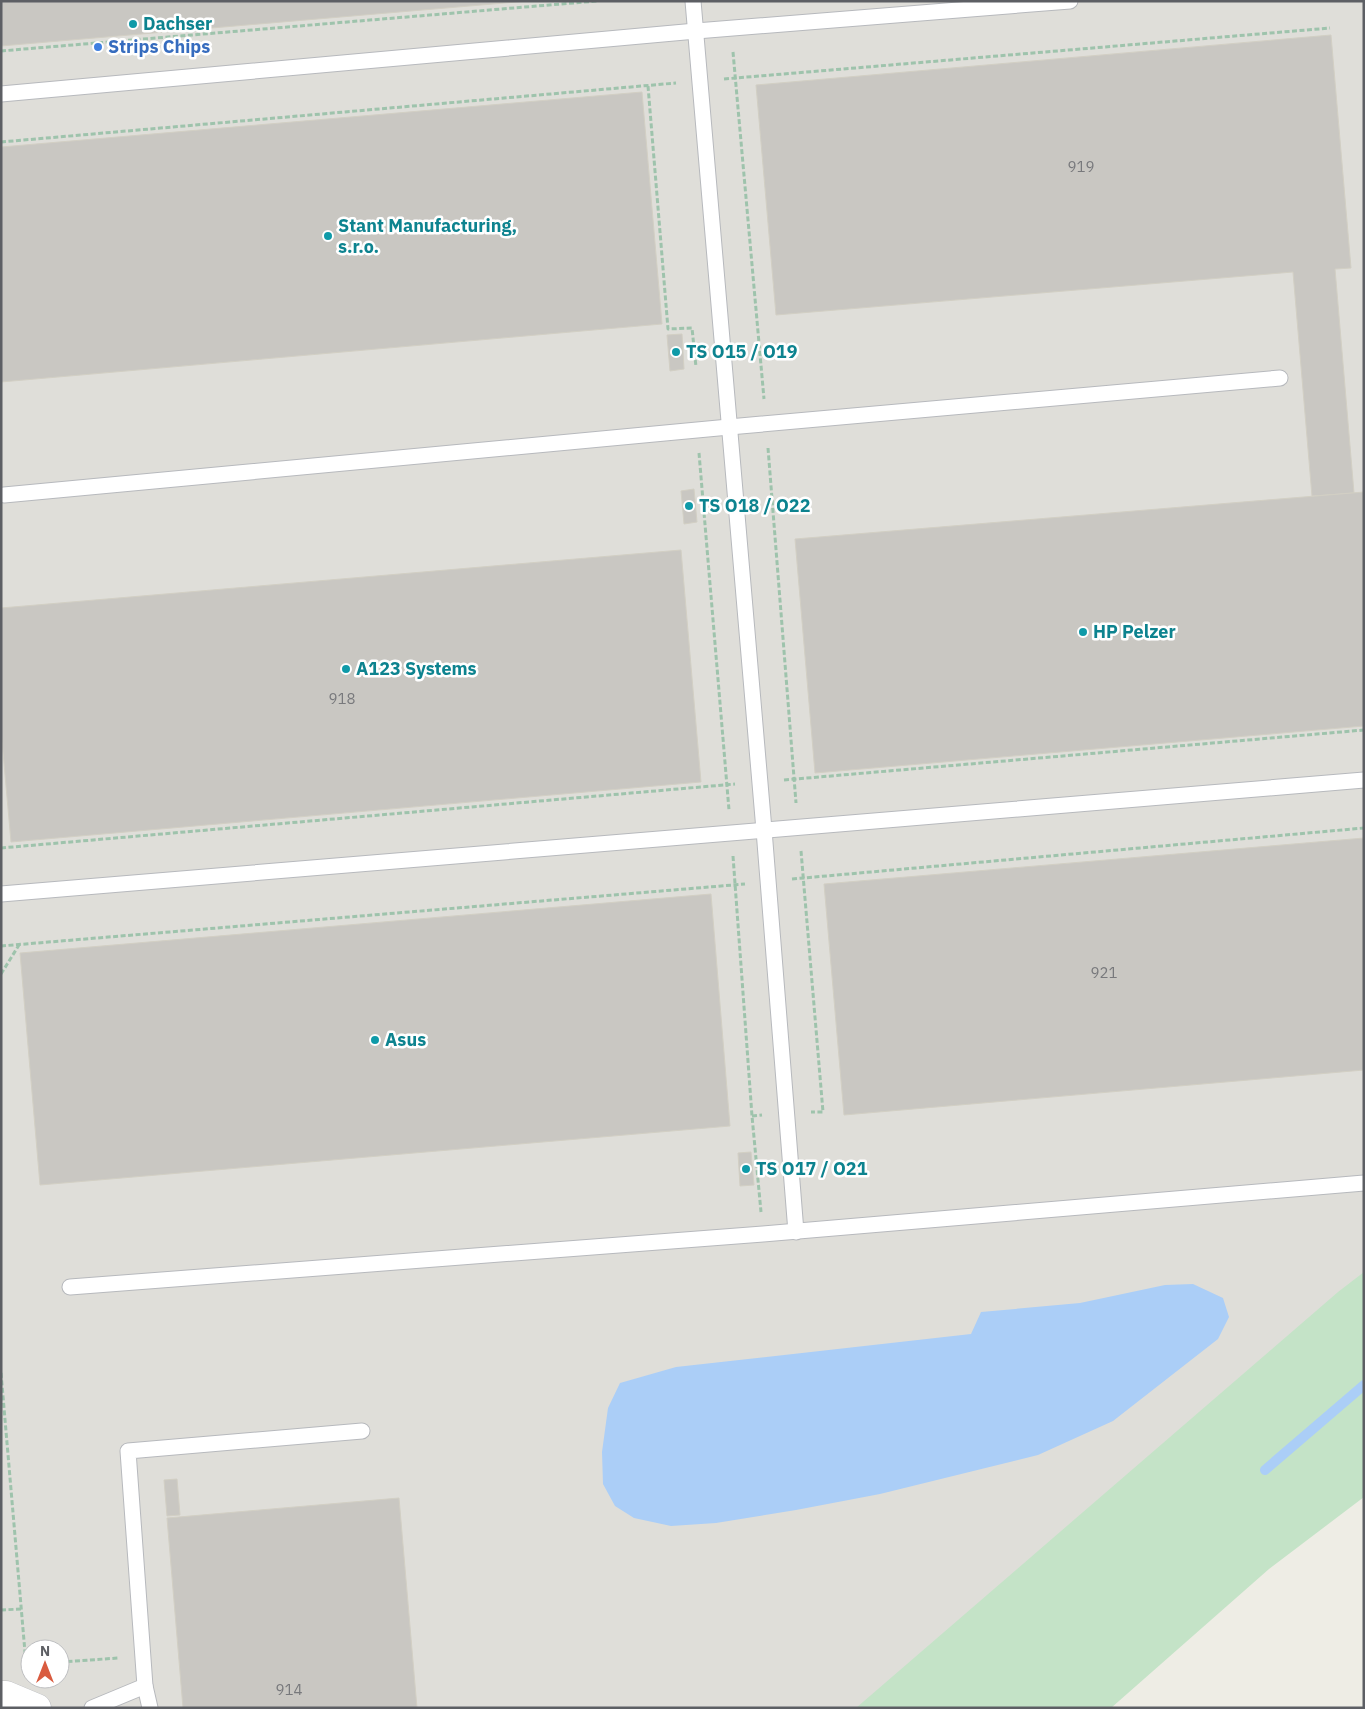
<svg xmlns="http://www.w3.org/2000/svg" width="1365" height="1709" viewBox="0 0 1365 1709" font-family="'IBM Plex Sans',sans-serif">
<rect width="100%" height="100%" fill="#eeede5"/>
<path fill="#dfded9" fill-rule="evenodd" d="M1,1H1364V1280L861,1708H1ZM30,1649H60V1679H30Z"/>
<polygon fill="#c4e3c7" points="1364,1272 1364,1497 1269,1569 1111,1708 856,1708 1338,1292"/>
<polygon fill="#abcef7" points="1193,1284 1223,1298 1229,1317 1218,1339 1113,1421 1038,1455 880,1494 796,1510 716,1523 671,1526 634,1518 615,1506 603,1484 602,1452 608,1408 620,1383 676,1367 971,1334 981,1312 1080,1303 1165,1285"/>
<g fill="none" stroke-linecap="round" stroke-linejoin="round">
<polyline stroke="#abcef7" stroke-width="10" points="1265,1470 1364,1385"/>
</g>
<g fill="#c9c7c2" stroke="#d2cfc4">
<polygon points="1,1 528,1 1,46"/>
<polygon points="1331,35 1351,268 1335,269 1354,493 1312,496 1293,272 776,315 756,85"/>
<polygon points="642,92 662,324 1,382 1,147"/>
<polygon points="682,334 684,369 670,371 667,335"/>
<polygon points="694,489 697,522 684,524 681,491"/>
<polygon points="1364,492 1364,726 815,773 795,539"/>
<polygon points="681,550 701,782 11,842 1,730 1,608"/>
<polygon points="1364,838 1364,1070 844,1115 824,884"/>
<polygon points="711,894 730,1126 40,1185 20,953"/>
<polygon points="751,1152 754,1185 740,1186 738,1153"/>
<polygon points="177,1479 180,1515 167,1516 164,1480"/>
<polygon points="399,1498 417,1708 183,1708 167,1518"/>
</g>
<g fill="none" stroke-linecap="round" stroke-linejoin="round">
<defs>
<g id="service">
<polyline points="693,1 764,830 796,1232"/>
<polyline points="1,94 696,31 1070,1"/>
<polyline points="4,495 729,427 1280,378"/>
<polyline points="1,894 1364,780"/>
<polyline points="70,1287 763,1234 1364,1183"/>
<polyline points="145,1686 150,1708"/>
<polyline points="92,1708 145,1686 128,1451 362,1431"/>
</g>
<polyline id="minor" points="1,1695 6,1695 37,1708"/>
</defs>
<use href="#service" stroke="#b7b9bd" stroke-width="17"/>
<use href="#minor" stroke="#b7b9bd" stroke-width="29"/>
<g stroke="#9ec3ac" stroke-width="3" stroke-dasharray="5 2.5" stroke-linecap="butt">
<polyline points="1,51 597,1"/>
<polyline points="733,52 764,399"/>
<polyline points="724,79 1330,28"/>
<polyline points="648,86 668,329 692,328 696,367"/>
<polyline points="1,142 676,83"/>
<polyline points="768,448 796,803"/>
<polyline points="699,453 729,810"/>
<polyline points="784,780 1364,730"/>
<polyline points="1,848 735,784"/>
<polyline points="801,851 823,1112 811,1112"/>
<polyline points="733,856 752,1116 761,1212"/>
<polyline points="792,879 1364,828"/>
<polyline points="1,946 745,884"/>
<polyline points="1,974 19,945"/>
<polyline points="752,1116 762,1115"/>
<polyline points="1,1373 26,1664 30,1664"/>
<polyline points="1,1610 21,1609"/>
<polyline points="60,1662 119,1658"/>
</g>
<use href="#service" stroke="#fff" stroke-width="15"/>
<use href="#minor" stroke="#fff" stroke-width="28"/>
</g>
<g fill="#0f9aa8" stroke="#fff" stroke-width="2">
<circle cx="133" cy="24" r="5"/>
<circle cx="328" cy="236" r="5"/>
<circle cx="676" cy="352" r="5"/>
<circle cx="689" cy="506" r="5"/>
<circle cx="1083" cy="632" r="5"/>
<circle cx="346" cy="669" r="5"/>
<circle cx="375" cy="1040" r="5"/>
<circle cx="746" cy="1169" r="5"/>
</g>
<circle fill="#3f7fe0" stroke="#fff" stroke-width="2" cx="98" cy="47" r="5"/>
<g text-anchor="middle" stroke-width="5" stroke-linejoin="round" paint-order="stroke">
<g font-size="15" fill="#78797c">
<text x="1081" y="172">919</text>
<text x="342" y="704">918</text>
<text x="1104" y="978">921</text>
<text x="289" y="1695">914</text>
</g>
<g font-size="18" font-weight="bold" fill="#0d838f" stroke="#fff" text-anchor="start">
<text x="143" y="30">Dachser</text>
<text x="338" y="232">Stant Manufacturing,<tspan x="338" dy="21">s.r.o.</tspan></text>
<text x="686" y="358">TS O15 / O19</text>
<text x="699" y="512">TS O18 / O22</text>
<text x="1093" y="638">HP Pelzer</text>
<text x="356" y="675">A123 Systems</text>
<text x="385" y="1046">Asus</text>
<text x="756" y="1175">TS O17 / O21</text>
</g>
<g font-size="18" font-weight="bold" fill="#366cbe" stroke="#fff" text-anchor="start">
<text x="108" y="53">Strips Chips</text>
</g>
</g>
<rect width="1365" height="1709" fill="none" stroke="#5d5f64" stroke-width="5"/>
<g transform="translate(45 1664)"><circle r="24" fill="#ffffff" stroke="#bebfc1"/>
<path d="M0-4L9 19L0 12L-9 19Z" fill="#d95b3f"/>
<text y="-8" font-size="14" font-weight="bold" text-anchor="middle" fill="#5d5f64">N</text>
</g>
</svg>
